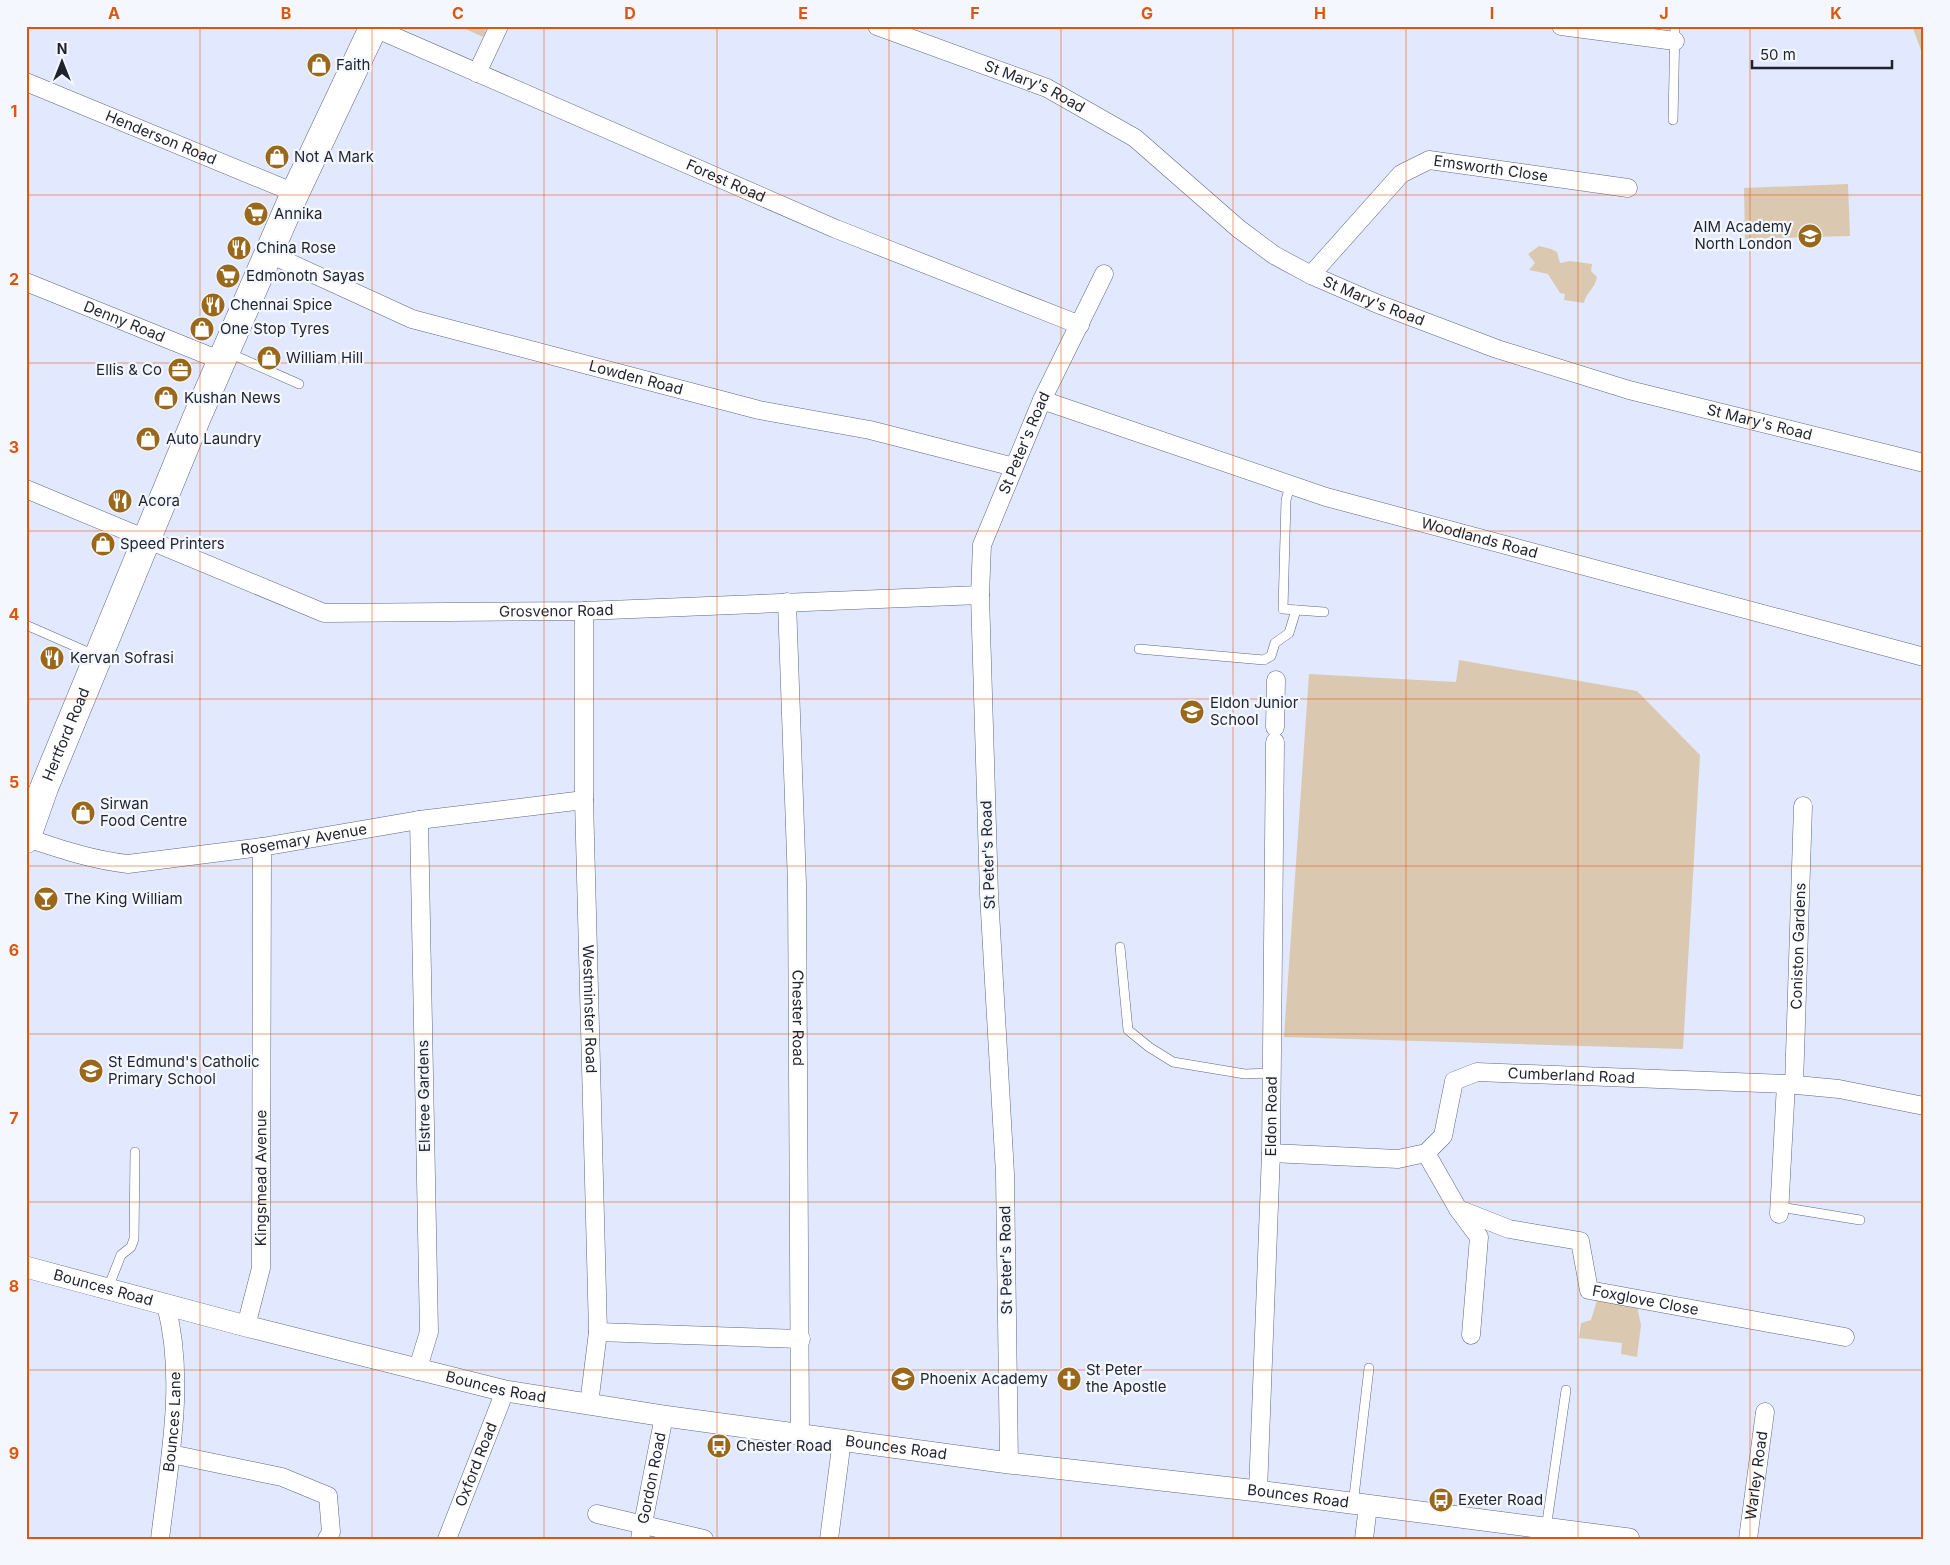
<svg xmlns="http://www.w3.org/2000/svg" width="1950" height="1565" viewBox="0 0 1950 1565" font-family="Inter,sans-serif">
<rect width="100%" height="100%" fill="#e2e9fe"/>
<g fill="#dbc8b0">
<polygon points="459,26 488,26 483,37"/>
<polygon points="1912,26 1924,26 1924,58"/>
<polygon points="1848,184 1850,236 1745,239 1744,188"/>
<path d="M1539,246L1551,249L1557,252L1560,263L1570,261L1592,264L1591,271L1597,277C1595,289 1586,292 1584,303L1564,300L1565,294L1560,293L1548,274L1529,270L1535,263L1528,254Z"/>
<polygon points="1459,660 1637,691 1700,755 1683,1049 1284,1037 1309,674 1456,682"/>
<polygon points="1597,1300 1636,1302 1641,1325 1637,1357 1621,1354 1622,1343 1579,1338 1581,1323 1591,1320"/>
</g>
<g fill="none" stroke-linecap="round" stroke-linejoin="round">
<defs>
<g id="service">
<polyline points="1673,120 1675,26"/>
<polyline points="229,353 299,384"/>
<polyline points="1290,486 1286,500 1283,609 1324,612"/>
<polyline points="26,625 97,656"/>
<polyline points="1139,649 1264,660 1271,656 1275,643 1289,633 1296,610"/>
<polyline points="1120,947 1128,1030 1149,1047 1173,1062 1245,1074 1272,1073"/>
<polyline points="1780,1207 1860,1220"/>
<polyline points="108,1288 121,1255 131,1247 134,1239 135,1152"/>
<polyline points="1353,1505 1369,1368"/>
<polyline points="1546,1529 1566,1390"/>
</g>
<g id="minor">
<path id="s1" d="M370,26L836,229L1080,325"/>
<path id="s2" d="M877,26L1047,88L1135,138L1239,229L1274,255L1311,275L1378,304L1497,349L1629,390L1924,463"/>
<polyline points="1561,26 1675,41"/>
<polyline points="477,73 499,26"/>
<path id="s3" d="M26,82L295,193"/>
<path id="s4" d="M268,253L412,319L759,410L870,430L1014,467"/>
<path id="s5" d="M1311,275L1401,174L1429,160L1628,188"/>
<path id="s6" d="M26,282L222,361"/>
<path id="s7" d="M1042,400L1326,497L1924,657"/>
<path id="s8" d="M26,489L324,613L584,611L980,595"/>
<path id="s9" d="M787,602L797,884L800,1434"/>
<path id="s10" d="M584,611V800L598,1332L589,1404"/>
<polyline points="1275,727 1276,680"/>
<path id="s11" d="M27,838C60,849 92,860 128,864L262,847L419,820L584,800"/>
<path id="s12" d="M1794,1085L1803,806"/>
<path id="s13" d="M1271,1153L1398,1159L1426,1153L1443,1136L1454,1081L1477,1072L1786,1084L1839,1089L1924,1106"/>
<polyline points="1426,1153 1458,1209 1479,1237 1471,1335"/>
<path id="s14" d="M1458,1209L1509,1229L1580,1241L1589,1290L1845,1337"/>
<polyline points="1779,1214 1786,1084"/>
<path id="s15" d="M246,1326L261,1268L262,847"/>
<polyline points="598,1332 801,1339"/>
<polyline points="417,1371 429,1332 419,820"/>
<polyline points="171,1454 282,1477 328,1496 331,1532 327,1539"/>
<path id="s16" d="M1009,1463L1005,1174L989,894L980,595L982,545L1042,400L1104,274"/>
<path id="s17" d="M1258,1491L1271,1153L1275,742"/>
<polyline points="597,1514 704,1539"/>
<path id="s18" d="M160,1539C169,1462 186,1381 166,1305"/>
<path id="s19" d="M447,1539L505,1391"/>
<path id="s20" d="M640,1539L664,1416"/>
<polyline points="829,1539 842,1440"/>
<polyline points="1364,1539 1368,1506"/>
<path id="s21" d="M1748,1539L1765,1412"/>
</g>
<g id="tertiary">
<path id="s22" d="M26,1267L246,1326L505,1391L664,1416L1009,1463L1258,1491L1629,1539"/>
</g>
<g id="primary">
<path id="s23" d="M26,839L44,788L197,417L295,193L374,26"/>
</g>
</defs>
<use href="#service" stroke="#5d6784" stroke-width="10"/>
<use href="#minor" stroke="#5d6784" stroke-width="19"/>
<use href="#tertiary" stroke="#5d6784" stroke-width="22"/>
<use href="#primary" stroke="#5d6784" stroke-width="29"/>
<use href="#service" stroke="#fff" stroke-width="9"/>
<use href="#minor" stroke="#fff" stroke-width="18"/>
<use href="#tertiary" stroke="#fff" stroke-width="21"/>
<use href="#primary" stroke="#fff" stroke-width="28"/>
</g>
<path fill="none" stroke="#de560e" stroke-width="1" stroke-opacity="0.55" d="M200,26V1539M372,26V1539M544,26V1539M717,26V1539M889,26V1539M1061,26V1539M1233,26V1539M1406,26V1539M1578,26V1539M1750,26V1539M26,195H1924M26,363H1924M26,531H1924M26,699H1924M26,866H1924M26,1034H1924M26,1202H1924M26,1370H1924"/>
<defs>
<symbol id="shop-disc" viewBox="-11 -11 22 22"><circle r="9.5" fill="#99681a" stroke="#f4f7fe"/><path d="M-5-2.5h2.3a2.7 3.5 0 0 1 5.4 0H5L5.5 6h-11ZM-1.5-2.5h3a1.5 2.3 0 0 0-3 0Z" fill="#fff"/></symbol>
<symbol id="supermarket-disc" viewBox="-11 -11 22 22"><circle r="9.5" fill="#99681a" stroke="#f4f7fe"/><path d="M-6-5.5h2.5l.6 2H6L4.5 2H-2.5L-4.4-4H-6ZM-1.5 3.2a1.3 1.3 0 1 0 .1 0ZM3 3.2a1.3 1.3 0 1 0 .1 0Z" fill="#fff"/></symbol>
<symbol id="school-disc" viewBox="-11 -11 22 22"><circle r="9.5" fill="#99681a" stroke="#f4f7fe"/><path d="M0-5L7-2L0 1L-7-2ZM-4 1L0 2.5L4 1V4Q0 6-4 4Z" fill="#fff"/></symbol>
<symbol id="restaurant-disc" viewBox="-11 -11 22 22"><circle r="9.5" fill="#99681a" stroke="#f4f7fe"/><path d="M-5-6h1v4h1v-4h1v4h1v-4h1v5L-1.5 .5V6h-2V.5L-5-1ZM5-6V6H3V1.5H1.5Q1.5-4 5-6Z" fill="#fff"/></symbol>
<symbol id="office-disc" viewBox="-11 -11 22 22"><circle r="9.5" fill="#99681a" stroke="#f4f7fe"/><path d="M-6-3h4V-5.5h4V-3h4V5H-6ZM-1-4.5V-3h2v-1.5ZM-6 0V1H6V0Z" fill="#fff"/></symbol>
<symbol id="bar-disc" viewBox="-11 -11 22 22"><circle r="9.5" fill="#99681a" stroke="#f4f7fe"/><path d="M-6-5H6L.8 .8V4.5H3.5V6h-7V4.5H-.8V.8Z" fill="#fff"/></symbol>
<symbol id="church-disc" viewBox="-11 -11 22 22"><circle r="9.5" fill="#99681a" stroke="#f4f7fe"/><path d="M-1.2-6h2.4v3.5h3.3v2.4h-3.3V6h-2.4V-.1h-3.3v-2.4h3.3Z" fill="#fff"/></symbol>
<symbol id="bus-disc" viewBox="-11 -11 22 22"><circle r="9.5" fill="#99681a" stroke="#f4f7fe"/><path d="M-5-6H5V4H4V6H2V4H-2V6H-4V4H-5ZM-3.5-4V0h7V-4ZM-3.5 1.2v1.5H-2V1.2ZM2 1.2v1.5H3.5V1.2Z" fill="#fff"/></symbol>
</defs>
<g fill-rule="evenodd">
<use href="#shop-disc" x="305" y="51" width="28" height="28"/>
<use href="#shop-disc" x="263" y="143" width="28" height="28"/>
<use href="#supermarket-disc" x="242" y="200" width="28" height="28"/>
<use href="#school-disc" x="1796" y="222" width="28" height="28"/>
<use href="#restaurant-disc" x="225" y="234" width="28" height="28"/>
<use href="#supermarket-disc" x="214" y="262" width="28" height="28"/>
<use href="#restaurant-disc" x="199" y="291" width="28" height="28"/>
<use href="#shop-disc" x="188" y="315" width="28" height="28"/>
<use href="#shop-disc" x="255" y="344" width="28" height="28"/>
<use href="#office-disc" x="166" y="356" width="28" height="28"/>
<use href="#shop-disc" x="152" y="384" width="28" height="28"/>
<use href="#shop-disc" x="134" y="425" width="28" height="28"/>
<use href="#restaurant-disc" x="106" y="487" width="28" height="28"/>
<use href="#shop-disc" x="89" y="530" width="28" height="28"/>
<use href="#restaurant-disc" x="38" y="644" width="28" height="28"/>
<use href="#school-disc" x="1178" y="698" width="28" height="28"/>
<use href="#shop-disc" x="69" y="799" width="28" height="28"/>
<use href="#bar-disc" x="32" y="885" width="28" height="28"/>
<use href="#school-disc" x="77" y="1057" width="28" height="28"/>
<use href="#school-disc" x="889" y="1365" width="28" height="28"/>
<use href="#church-disc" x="1055" y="1365" width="28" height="28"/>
<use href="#bus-disc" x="705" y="1432" width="28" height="28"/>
<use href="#bus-disc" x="1427" y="1486" width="28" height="28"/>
</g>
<g text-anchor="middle" stroke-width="4.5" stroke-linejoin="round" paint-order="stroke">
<g font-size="15" fill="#1f232f" stroke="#f4f7fe" text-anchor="start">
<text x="336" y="70">Faith</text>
<text x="294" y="162">Not A Mark</text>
<text x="274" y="219">Annika</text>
<text x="1792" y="232" text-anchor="end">AIM Academy<tspan x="1792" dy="17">North London</tspan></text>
<text x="256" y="253">China Rose</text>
<text x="246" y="281">Edmonotn Sayas</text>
<text x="230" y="310">Chennai Spice</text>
<text x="220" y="334">One Stop Tyres</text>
<text x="286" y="363">William Hill</text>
<text x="162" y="375" text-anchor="end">Ellis &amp; Co</text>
<text x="184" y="403">Kushan News</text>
<text x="166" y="444">Auto Laundry</text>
<text x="138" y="506">Acora</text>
<text x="120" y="549">Speed Printers</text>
<text x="70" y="663">Kervan Sofrasi</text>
<text x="1210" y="708">Eldon Junior<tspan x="1210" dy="17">School</tspan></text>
<text x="100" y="809">Sirwan<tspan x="100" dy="17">Food Centre</tspan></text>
<text x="64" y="904">The King William</text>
<text x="108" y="1067">St Edmund's Catholic<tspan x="108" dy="17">Primary School</tspan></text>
<text x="1086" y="1375">St Peter<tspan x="1086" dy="17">the Apostle</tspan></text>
<text x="920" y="1384">Phoenix Academy</text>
<text x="736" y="1451">Chester Road</text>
<text x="1458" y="1505">Exeter Road</text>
</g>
<g font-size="15" fill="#1f232f" stroke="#f4f7fe">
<text dy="5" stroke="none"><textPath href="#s2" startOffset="169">St Mary's Road</textPath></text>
<text dy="5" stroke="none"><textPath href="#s3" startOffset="146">Henderson Road</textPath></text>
<text dy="5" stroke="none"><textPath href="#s5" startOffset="229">Emsworth Close</textPath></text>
<text dy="5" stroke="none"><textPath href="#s1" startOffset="388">Forest Road</textPath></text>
<text dy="5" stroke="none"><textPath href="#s2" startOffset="574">St Mary's Road</textPath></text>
<text dy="5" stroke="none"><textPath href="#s6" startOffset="106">Denny Road</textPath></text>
<text dy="5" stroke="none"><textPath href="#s4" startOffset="390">Lowden Road</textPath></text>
<text dy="5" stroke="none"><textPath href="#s2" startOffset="979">St Mary's Road</textPath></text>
<text dy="5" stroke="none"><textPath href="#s16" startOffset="1029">St Peter's Road</textPath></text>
<text dy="5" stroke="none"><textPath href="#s7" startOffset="459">Woodlands Road</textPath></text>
<text dy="5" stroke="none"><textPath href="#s8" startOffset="555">Grosvenor Road</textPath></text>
<text dy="5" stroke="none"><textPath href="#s23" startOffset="112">Hertford Road</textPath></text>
<text dy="5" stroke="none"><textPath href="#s11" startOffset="282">Rosemary Avenue</textPath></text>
<text transform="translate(988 855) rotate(-92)" y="5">St Peter's Road</text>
<text dy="5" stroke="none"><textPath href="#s12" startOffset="139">Coniston Gardens</textPath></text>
<text dy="5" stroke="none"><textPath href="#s10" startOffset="398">Westminster Road</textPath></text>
<text dy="5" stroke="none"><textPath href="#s9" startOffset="416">Chester Road</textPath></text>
<text dy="5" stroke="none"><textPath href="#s13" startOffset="355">Cumberland Road</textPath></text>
<text transform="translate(424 1096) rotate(-91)" y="5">Elstree Gardens</text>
<text dy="5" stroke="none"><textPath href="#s17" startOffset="375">Eldon Road</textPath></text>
<text dy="5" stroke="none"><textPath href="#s15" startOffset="150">Kingsmead Avenue</textPath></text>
<text transform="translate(1006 1260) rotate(-91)" y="5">St Peter's Road</text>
<text dy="5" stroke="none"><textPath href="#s22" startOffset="80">Bounces Road</textPath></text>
<text dy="5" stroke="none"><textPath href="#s14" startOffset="234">Foxglove Close</textPath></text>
<text dy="5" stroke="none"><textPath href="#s22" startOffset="485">Bounces Road</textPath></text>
<text dy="5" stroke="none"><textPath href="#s18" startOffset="118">Bounces Lane</textPath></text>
<text dy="5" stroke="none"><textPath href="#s22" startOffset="890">Bounces Road</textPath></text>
<text dy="5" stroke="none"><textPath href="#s19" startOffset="80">Oxford Road</textPath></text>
<text dy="5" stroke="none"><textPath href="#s21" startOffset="64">Warley Road</textPath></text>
<text dy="5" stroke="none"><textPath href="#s20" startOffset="62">Gordon Road</textPath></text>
<text dy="5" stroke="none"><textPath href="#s22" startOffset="1295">Bounces Road</textPath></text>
</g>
</g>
<rect width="1950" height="1565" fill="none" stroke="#f4f7fe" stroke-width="55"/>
<g transform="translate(62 62)" stroke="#f4f7fe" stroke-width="4" paint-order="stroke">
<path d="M0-4L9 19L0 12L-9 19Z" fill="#1f232f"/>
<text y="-8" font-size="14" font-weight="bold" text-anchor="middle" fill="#1f232f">N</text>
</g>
<path d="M1752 60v8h140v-8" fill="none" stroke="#1f232f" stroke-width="2.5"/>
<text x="1760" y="60" font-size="15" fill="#1f232f" stroke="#f4f7fe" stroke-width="4" paint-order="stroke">50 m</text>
<rect x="28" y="28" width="1894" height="1510" fill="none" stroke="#de560e" stroke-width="2"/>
<g font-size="16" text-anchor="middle" font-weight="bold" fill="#de560e">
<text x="114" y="19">A</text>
<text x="286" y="19">B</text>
<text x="458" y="19">C</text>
<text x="630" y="19">D</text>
<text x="803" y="19">E</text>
<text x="975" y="19">F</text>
<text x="1147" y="19">G</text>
<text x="1320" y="19">H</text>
<text x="1492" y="19">I</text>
<text x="1664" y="19">J</text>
<text x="1836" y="19">K</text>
<text x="14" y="117">1</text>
<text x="14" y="285">2</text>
<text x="14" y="453">3</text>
<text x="14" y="620">4</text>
<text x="14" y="788">5</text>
<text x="14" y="956">6</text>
<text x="14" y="1124">7</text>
<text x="14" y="1292">8</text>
<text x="14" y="1459">9</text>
</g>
</svg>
